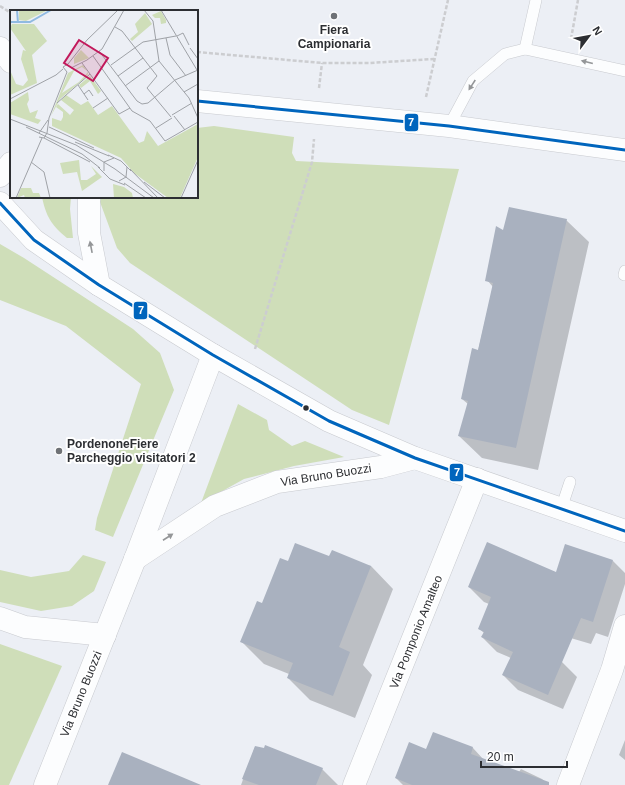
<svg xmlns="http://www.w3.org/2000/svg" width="625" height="785" viewBox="0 0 625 785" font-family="Arial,sans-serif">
<rect width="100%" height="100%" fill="#eceff5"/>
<g fill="#cfdeb9">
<polygon points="214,126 294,137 292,153 296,161 459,169 389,425 352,410 130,263 117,248 100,202 101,197 197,197 197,128"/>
<path d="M42,197H71L70,209L73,238H67C51,225 46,216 42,197Z"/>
<polygon points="0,244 24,258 133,329 160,353 174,390 113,537 95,530 97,518 141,384 66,326 0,300"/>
<polygon points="238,404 267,420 269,430 292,446 305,441 344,457 294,466 244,479 201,503"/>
<polygon points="83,555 106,562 94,591 72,606 41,611 0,602 0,570 31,577 69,571"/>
<polygon points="0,644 62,666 9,785 0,785"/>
</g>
<g fill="#0003">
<polygon points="566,220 589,242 538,470 482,458 459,436 468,404 462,399 478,351 493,287 487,280"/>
<polygon points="330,558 371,566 393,589 363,665 372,675 355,718 310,700 288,678 289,674 264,664 242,642 288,563"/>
<polygon points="613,561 625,573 625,584 608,637 596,633 591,644 557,634 562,662 577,677 563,709 518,690 503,675 511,658 497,652 482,637 484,633 479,628 489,604 484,602 469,587 557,573"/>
<polygon points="625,740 625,760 619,755"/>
<polygon points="255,747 322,769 338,785 241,785"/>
<polygon points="473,748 484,760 519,772 521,769 542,779 548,785 403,785 396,778 427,750"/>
</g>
<g fill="#a9b1bf">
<polygon points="509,207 567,219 516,448 458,436 468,401 461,399 472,348 478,350 493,283 485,281 496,226 503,230"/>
<polygon points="487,542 556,572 565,544 613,560 593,622 581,618 548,695 502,675 513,652 481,637 484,632 478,629 491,597 468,587"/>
<polygon points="295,543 329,556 332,550 371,566 339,647 350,652 333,696 287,678 293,663 240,642 257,601 262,603 280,558 288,561"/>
<polygon points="433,732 473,747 471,754 549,782 549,785 412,785 395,778 409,742 426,749"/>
<polygon points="265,745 323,768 316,785 259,785 242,779 255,746 264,748"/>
<polygon points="122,752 201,785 108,785"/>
</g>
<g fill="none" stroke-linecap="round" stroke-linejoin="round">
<defs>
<g id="service">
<polyline points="525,49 536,0"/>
<polyline points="449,126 473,81 505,54 525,49 625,71"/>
<polyline points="624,275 625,271"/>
<polyline points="561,509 570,482"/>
</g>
<g id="minor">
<polyline points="89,197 89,233 99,285"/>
<polyline points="0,203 34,240 99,285 213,355 329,421 415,458 625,531"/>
<polyline points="135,559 215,506 277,482 381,467 415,458"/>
<polyline points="0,618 25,627 105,635"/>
<polyline points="45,785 135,559 213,355"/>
<polyline points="354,785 477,479"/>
<polyline points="568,785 612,670 625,626"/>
</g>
<g id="secondary">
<polyline points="0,48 11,62"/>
<polyline points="197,101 449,126 625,150"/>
<polyline points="0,176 11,163"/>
</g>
</defs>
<use href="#service" stroke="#c8cacf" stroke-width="12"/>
<use href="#minor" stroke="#c8cacf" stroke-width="23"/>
<use href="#secondary" stroke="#c8cacf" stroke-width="23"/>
<g stroke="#cccdd0" stroke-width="2.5" stroke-dasharray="4 2" stroke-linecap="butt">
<polyline points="0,6 11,13"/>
<polyline points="571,39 578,0"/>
<polyline points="197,52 322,63 369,63 434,59"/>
<polyline points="319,88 322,63"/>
<polyline points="426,97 448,0"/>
<polyline points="255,349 312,162 314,139"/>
</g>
<use href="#service" stroke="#fcfdfe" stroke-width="11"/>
<use href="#minor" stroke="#fcfdfe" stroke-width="22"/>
<use href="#secondary" stroke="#fcfdfe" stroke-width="22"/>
<defs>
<g id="bus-1">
<polyline points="197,101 449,126 625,150"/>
<polyline points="0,203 34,240 99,285 213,355 329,421 415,458 625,531"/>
</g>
</defs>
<use href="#bus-1" stroke="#fff" stroke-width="6"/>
<use href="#bus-1" stroke="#0065bd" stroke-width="3"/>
</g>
<defs><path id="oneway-solid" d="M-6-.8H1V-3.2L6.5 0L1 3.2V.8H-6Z"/></defs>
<g fill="#949698">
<use href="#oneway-solid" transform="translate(587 62) rotate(-166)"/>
<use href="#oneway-solid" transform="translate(472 85) rotate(123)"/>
<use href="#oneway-solid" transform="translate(91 247) rotate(-101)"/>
<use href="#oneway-solid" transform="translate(168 537) rotate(-33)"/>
</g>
<g fill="#6f7276" stroke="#fff" stroke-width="1.5">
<circle cx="334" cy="16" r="4"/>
<circle cx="59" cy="451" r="4"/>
</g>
<circle fill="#2c2e32" stroke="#fff" stroke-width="1.5" cx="306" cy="408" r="3.5"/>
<g text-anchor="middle" stroke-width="4" stroke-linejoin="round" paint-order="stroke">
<g font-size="12" font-weight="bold" fill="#2c2e32" stroke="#fff">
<text x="334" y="34">Fiera<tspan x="334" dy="14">Campionaria</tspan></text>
<text x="67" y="448" text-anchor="start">PordenoneFiere<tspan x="67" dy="14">Parcheggio visitatori 2</tspan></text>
</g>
<g font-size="12" fill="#2c2e32" stroke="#fff">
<text transform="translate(326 475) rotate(-9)" y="4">Via Bruno Buozzi</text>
<text transform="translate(416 632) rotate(-68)" y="4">Via Pomponio Amalteo</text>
<text transform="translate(81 694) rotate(-68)" y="4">Via Bruno Buozzi</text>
</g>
</g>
<g transform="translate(10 10)">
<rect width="188" height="188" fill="#eceff5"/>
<path d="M9,0H38L16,11L9,10ZM151,1L156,10V13L151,14L150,8H145L142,5ZM135,3L142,14L122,31L120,29L128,22L125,14ZM2,14H24L37,31L22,45L27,73L0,85V60L6,74L13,76L18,70L11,49L13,40L16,41L0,18ZM71,40L79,48L64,54V48ZM73,55L77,61L72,57L64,61L52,83L69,72L78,62V64L75,68L50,89L41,106L58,63ZM80,66L91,81L88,84L80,71L71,78L69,75ZM18,82L19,90L17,94L20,103L28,100L25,108L31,110L28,114L0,104V93ZM56,85L71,95L78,91L88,105L102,96L129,133L134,131L137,121L148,136L188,114V147L170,188H158L124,163L111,148L42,116V108L51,111L53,107V102L46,97L48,94L60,105L64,100L51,90ZM69,150L71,170H77L86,164L81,156L92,167L72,181L67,162L53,164L50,153ZM103,174L114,177L122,183L123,188H104ZM11,178H21L23,183H29L31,188H15L14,185L7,188Z" fill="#cfdeb9"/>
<path fill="none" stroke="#90bae1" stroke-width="2" d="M7,0L8,13M0,12H20L41,0"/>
<path fill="none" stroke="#9fa2a7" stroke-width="1" d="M134,0L143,11L149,51L179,88L188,108M151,0L187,60M105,17L112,21L147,66L137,78L161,107M167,26L173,23L179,35M156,28L160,45L176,66M180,38L188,49M89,41L127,91L132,94L138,93L165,70L188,60M83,46L122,101L140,111L155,131L188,112M72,53L109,104L120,98M58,54L77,30L108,0M101,55L133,32L166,26M61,58L77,50L92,39L114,0M57,62L53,57L58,54M108,66L133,48M68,75L78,90M115,76L149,51M174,82L188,74M74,84L79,80L83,86M0,89L46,65L53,59M47,93L80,64M83,98L98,88M162,105L182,93M164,106L175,120M0,109L66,135L105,159L144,188M16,117L72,144L90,158M39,117L84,138M146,118L162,108M29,123L38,110M29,127L34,128L37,123L39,108L57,62M34,128L80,152M65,132L99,146M98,145L111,151L121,161M21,152L34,162L40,188M88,157L100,169L115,175M120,159L148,188M94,161V152L104,148M109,171L116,167L117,157M134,172L155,188M114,173L136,188M6,188L32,128M171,188L188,150"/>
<path fill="#c2185b" fill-opacity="0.15" stroke="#c2185b" stroke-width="2" d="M69,30L98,48L83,71L54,53Z"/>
<rect width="188" height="188" fill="none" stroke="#2c2e32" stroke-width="2"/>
</g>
<g stroke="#fff" stroke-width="1.5">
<rect x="404" y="113" width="15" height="19" rx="4" fill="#0065bd"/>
<rect x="133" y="301" width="15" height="19" rx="4" fill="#0065bd"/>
<rect x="449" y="463" width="15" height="19" rx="4" fill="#0065bd"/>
</g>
<g font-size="11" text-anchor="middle" font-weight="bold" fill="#fff">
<text x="411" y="126">7</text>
<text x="141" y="314">7</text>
<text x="457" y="476">7</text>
</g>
<g transform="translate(589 36) rotate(58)" stroke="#ffffff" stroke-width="3" paint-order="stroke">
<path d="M0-3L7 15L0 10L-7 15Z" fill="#2c2e32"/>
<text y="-6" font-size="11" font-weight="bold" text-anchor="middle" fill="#2c2e32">N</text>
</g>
<path d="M481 761v6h86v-6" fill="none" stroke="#2c2e32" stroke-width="2"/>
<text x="487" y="761" font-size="12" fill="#2c2e32" stroke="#ffffff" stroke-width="3" paint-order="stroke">20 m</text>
</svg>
